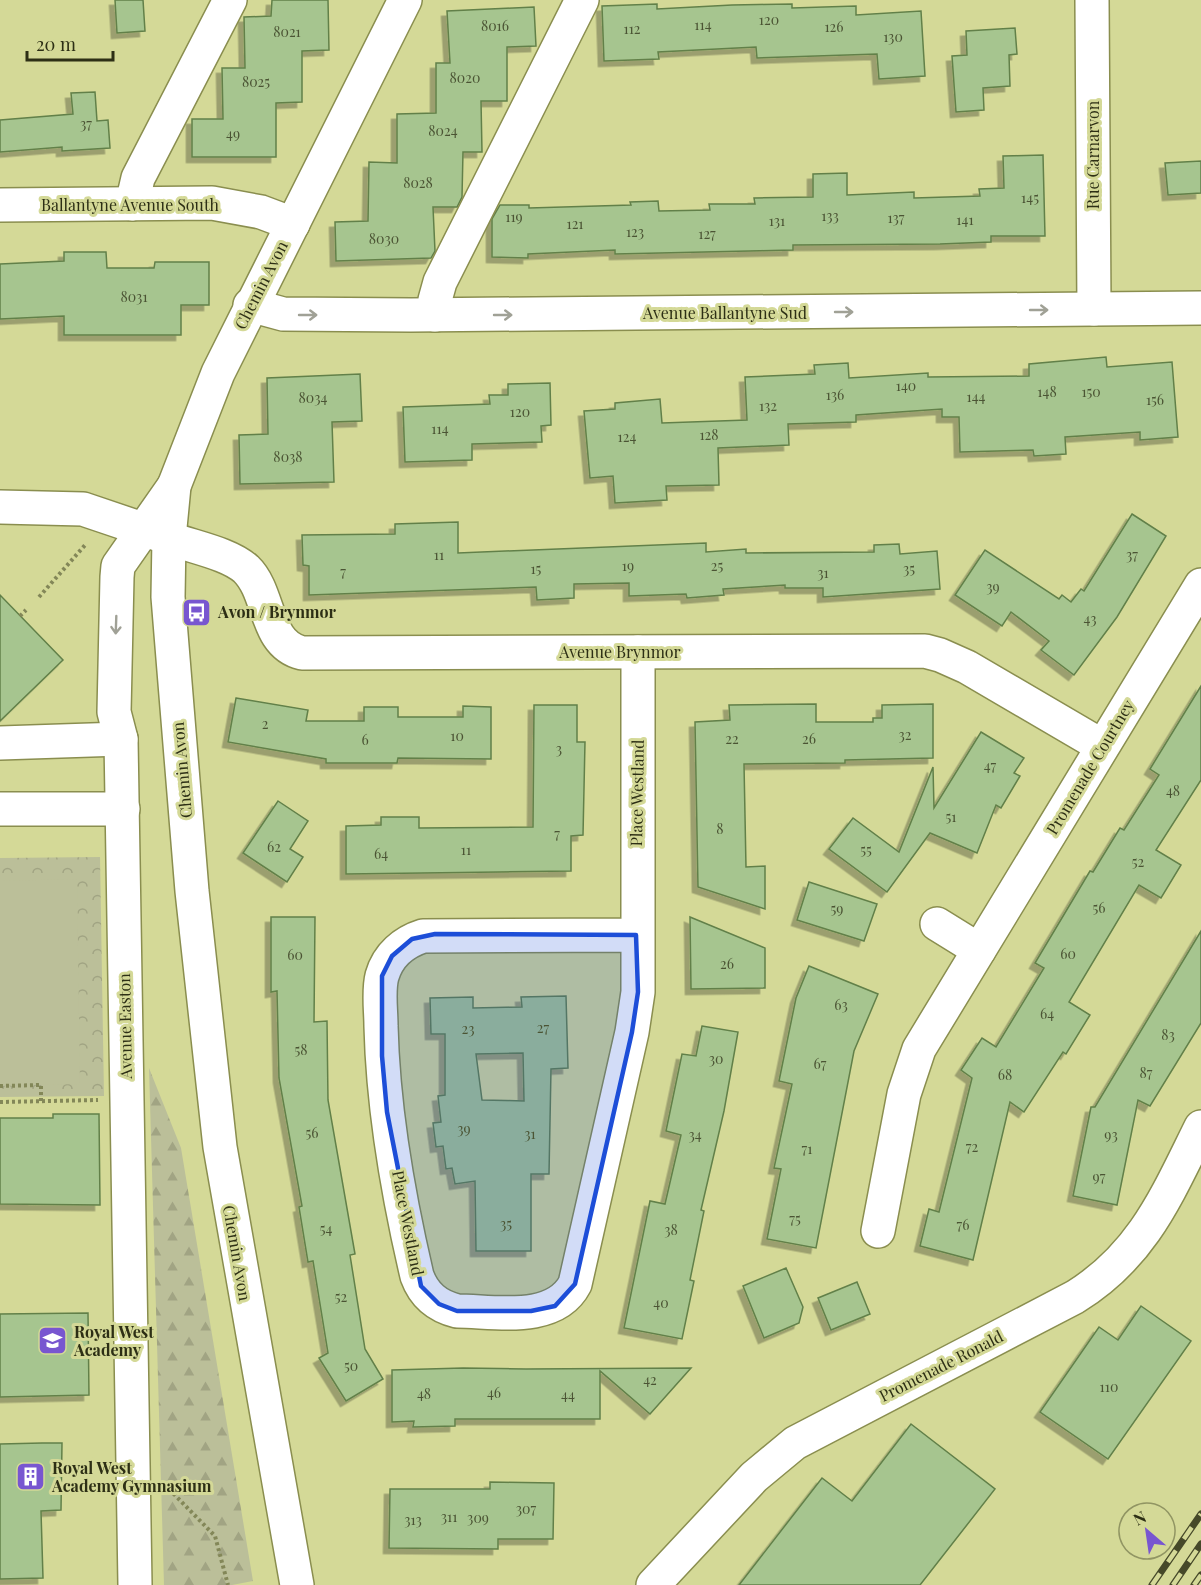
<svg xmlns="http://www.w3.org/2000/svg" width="1201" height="1585" viewBox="0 0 1201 1585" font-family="'Playfair Display',serif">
<defs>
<pattern id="forest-firs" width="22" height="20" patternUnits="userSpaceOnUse" patternTransform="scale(1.5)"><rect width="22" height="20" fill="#bbbf99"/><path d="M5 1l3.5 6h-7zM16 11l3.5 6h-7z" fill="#a1a483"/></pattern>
<pattern id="park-crowns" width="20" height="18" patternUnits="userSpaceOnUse" patternTransform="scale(1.5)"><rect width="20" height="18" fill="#bbbf99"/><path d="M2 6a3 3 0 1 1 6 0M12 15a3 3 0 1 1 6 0" fill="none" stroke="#a1a483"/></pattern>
<filter id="shadow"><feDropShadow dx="-5.5" dy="5.5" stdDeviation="0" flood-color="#0004"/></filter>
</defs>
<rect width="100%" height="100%" fill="#d4d997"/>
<polygon fill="url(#forest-firs)" points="149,1068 181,1148 253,1581 232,1585 164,1585"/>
<polygon fill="url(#park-crowns)" points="100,857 104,1096 0,1097 0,858"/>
<polygon fill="#bbbf99" points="77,879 80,1084 0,1086 0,881"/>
<g fill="#a6c58f" stroke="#628049" stroke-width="1.5" fill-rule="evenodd" filter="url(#shadow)">
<polygon points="115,0 143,0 145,31 117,33"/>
<polygon points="272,0 328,0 329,50 302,51 302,102 276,103 276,157 192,157 192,119 223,119 222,68 245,68 244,17 271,16"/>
<polygon points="657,4 657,9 732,5 792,4 792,8 856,6 856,15 921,11 925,76 879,79 877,54 757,58 756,47 658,52 659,59 604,61 602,6"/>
<polygon points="534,7 536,46 507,47 507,101 481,101 482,152 463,152 462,197 457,207 433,207 435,251 431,258 336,261 335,222 368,221 369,162 397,163 397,114 436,113 436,63 450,63 447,11"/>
<polygon points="1015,28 1017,54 1009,55 1010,86 983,88 984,110 956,112 952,56 967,55 966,31"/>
<polygon points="95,92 97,121 108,120 110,148 62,151 62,147 0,152 0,120 73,114 71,93"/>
<polygon points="1043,155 1045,236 991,236 991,242 940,244 793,245 793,250 615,254 615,250 528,254 528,258 492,257 492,219 500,205 529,205 529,208 631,205 630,202 658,201 659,211 710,210 709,204 755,204 754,198 813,197 813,174 847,173 847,195 914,192 914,198 980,196 979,189 1004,188 1003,156"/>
<polygon points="1201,161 1201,193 1168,195 1165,163"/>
<polygon points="64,252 106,252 107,268 154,268 155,262 209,262 209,305 181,305 181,335 64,335 64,316 0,319 0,264 64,261"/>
<polygon points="1106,357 1107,367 1172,362 1178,437 1140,440 1140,432 1065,437 1066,454 1034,456 1033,450 960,452 959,417 942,417 942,409 856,415 856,422 788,424 789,445 718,448 719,485 666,486 667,500 615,503 613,476 590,478 584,411 615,409 615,403 660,399 662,423 747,420 745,377 815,374 814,365 848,363 849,378 928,373 928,377 1029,376 1029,364"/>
<polygon points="360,374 362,421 332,422 334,482 240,484 239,435 268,434 267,378"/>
<polygon points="550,383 551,425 541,426 542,442 472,444 472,460 405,462 403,407 490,404 489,395 508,395 508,384"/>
<polygon points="1132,514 1166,536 1117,617 1074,675 1041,650 1049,641 1011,612 1002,626 955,595 985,550 1059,599 1062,595 1071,602 1081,589 1084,591"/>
<polygon points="458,522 458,553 706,543 706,552 746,549 746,553 874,552 874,545 899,544 900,554 937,551 940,589 823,597 823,588 785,588 785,585 723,589 724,595 687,598 686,594 629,596 629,583 574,584 574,598 537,600 536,587 309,595 309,566 303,565 302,535 395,534 395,524"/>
<polygon points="0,595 63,660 0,721"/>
<polygon points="1201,686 1201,780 1156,850 1181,865 1161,898 1139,885 1069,1002 1090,1015 1066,1054 1063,1052 1024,1112 1010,1102 973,1260 920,1246 929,1209 939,1212 972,1078 961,1070 982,1038 996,1047 1044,968 1035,963 1090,871 1093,872 1120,828 1124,830 1159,775 1150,769"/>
<polygon points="236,698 308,710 306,721 364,721 364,707 398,707 398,717 463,717 463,706 491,707 491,759 398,758 397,763 326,763 326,759 228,742"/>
<polygon points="816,704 816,722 873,722 873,718 882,718 882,705 933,704 933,758 845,760 845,763 744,764 746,867 765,866 765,909 698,887 695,722 730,720 729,705"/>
<polygon points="534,705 577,705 577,742 585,742 583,835 571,836 571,871 346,874 346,826 381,825 381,817 419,817 419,828 533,827"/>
<polygon points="981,732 1024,758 1014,773 1020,776 1001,808 996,805 977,853 930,833 887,892 829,849 853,818 899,852 933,767 934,808"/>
<polygon points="278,801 308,821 290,849 303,857 287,882 243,853"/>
<polygon points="809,882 877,904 864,941 797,920"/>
<polygon points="271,917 315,917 314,1022 327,1021 328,1100 355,1254 350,1255 365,1349 383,1379 346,1401 319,1358 328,1353 313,1261 308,1262 299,1207 302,1206 279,1078 277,991 271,992"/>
<polygon points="690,917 765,948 765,988 691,989"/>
<polygon points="1201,931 1201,1023 1150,1106 1138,1100 1117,1205 1073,1196 1091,1107 1095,1107"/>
<polygon points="809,966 878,994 854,1051 816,1248 767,1239 781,1169 774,1168 792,1084 779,1081 796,998"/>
<path d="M566,996L568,1068L551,1069L549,1174H531V1251H476L475,1181L455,1184L452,1168L446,1169L443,1146L436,1147L433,1123L441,1122L438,1096L445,1095V1034H431L430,998L473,997V1008L522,1007L521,997ZM523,1053L524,1101L482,1100L476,1054Z"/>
<polygon points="702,1026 738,1032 724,1111 701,1210 704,1211 690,1280 694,1281 682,1339 624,1328 650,1201 665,1204 681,1135 666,1131 682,1054 696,1056"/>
<polygon points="53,1114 99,1114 100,1205 0,1204 0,1118 53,1118"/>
<polygon points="786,1268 803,1307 799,1323 764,1338 743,1286"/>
<polygon points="857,1282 870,1314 831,1330 818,1298"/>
<polygon points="1141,1306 1191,1341 1108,1459 1040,1412 1099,1327 1118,1340"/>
<polygon points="88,1313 89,1395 0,1397 0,1314"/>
<polygon points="463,1368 526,1369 691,1368 650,1414 600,1371 600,1419 455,1419 455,1426 413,1427 414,1421 392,1422 392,1370"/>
<polygon points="911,1424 995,1489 920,1585 739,1585 822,1478 852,1501"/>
<polygon points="42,1443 62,1443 61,1510 41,1511 43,1578 0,1579 0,1444"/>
<polygon points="490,1482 554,1483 553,1539 498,1539 498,1549 389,1548 390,1489 490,1489"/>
</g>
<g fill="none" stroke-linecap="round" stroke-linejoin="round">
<defs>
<g id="minor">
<polyline points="1092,0 1094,309"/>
<polyline points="132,204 138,178 230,0"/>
<polyline points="0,205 212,203 261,212 293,224"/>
<polyline points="250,305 283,314 411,315 1201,308"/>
<polyline points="435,315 435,300 440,282 582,0"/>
<path d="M169,538C192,547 228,553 246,569C271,593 264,644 302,653L925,651L940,655L967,667L1102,746"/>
<polyline points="0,743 121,739"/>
<polyline points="0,809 123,809"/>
<polyline points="937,924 979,950"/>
<path d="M636,935L423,936C404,942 388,955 382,976C378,991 381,1010 381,1026C383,1110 398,1195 417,1276C424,1295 437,1306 457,1311C494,1311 554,1324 575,1284L632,1032L638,992V652"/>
<polyline points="878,1231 904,1094 919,1049 1201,585"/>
<polyline points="135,1585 121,739 114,712 117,577 118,566 174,486"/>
<path d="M653,1585L754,1477L795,1443L1075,1297C1143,1255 1167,1195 1201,1127"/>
</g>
<g id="major">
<polyline points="0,507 83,509 169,538"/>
<polyline points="297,1585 220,1147 192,891 168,597 169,538 174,486 218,373 405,0"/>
</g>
</defs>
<use href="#minor" stroke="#8a8e4f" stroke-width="36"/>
<use href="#major" stroke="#8a8e4f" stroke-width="36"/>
<g stroke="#838758" stroke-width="4" stroke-dasharray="3 3" stroke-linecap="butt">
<polyline points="39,597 86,544"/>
<polyline points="20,616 26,610"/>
<polyline points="0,1086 41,1085 41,1101"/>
<polyline points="0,1102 98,1100"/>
<polyline points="165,1485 215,1536 228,1585"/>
</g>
<use href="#minor" stroke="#fff" stroke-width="33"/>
<use href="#major" stroke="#fff" stroke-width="33"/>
<defs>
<g id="rail">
<polyline points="1152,1585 1201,1514"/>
<polyline points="1173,1585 1201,1544"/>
<polyline points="1194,1585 1201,1575"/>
</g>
</defs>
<use href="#rail" stroke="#464929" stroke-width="7"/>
<use href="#rail" stroke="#d4d997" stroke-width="4.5" stroke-dasharray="14" stroke-linecap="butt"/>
</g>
<defs><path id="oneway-shaft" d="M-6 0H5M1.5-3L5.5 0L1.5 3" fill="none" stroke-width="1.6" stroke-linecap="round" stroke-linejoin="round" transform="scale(1.5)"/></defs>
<g stroke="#a0a196">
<use href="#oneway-shaft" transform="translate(1039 310)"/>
<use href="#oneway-shaft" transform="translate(844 312)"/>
<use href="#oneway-shaft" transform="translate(308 315)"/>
<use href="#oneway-shaft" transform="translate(503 315)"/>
<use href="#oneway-shaft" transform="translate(116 625) rotate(92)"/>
</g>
<path fill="#1d4ed8" fill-opacity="0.2" stroke="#1d4ed8" stroke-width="4.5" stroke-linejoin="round" d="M435,934L636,935L638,992L632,1032L575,1284L555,1306L531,1311H457L439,1304L421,1286L387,1112L382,1056V976L392,956L412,939Z"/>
<defs>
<symbol id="bus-square" viewBox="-11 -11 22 22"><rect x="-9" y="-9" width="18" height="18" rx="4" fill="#7856d0" stroke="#d4d997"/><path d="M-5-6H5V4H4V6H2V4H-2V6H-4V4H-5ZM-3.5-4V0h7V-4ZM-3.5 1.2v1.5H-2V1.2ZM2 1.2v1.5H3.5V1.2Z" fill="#fff"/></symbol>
<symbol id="school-square" viewBox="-11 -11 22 22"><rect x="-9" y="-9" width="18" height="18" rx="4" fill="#7856d0" stroke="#d4d997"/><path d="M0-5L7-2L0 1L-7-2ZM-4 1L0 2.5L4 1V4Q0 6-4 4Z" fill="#fff"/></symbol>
<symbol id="building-square" viewBox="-11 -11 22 22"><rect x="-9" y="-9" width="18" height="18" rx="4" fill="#7856d0" stroke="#d4d997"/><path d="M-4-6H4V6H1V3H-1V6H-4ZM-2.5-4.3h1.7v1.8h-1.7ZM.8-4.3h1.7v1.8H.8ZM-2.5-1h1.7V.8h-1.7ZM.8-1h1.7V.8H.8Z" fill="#fff"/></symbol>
</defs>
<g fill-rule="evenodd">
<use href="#bus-square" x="180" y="596" width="33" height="33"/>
<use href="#school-square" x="36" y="1324" width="33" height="33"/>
<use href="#building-square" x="14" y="1460" width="33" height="33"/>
</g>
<g text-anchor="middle" stroke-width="6" stroke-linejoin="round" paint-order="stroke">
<g font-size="14" fill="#4b5434">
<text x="769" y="25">120</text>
<text x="703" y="30">114</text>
<text x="495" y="31">8016</text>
<text x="834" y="32">126</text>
<text x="632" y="34">112</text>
<text x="287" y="37">8021</text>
<text x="893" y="42">130</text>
<text x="465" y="83">8020</text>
<text x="256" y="87">8025</text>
<text x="86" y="129">37</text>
<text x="443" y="136">8024</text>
<text x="233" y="139">49</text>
<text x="418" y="188">8028</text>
<text x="1030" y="203">145</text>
<text x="830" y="221">133</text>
<text x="514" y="222">119</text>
<text x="896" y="223">137</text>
<text x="965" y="225">141</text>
<text x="777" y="226">131</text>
<text x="575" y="229">121</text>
<text x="635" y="237">123</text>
<text x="707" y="239">127</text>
<text x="384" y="244">8030</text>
<text x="134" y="302">8031</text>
<text x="906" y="391">140</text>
<text x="1047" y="397">148</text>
<text x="1091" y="397">150</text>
<text x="835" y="400">136</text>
<text x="976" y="402">144</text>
<text x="313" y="403">8034</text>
<text x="1155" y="405">156</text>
<text x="768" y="411">132</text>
<text x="520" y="417">120</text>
<text x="440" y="434">114</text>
<text x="709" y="440">128</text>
<text x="627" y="442">124</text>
<text x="288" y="462">8038</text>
<text x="439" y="560">11</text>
<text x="1132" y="560">37</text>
<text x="628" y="571">19</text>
<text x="717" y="571">25</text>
<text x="536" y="574">15</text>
<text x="909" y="574">35</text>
<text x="343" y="577">7</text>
<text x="823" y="578">31</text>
<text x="993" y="592">39</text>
<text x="1090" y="624">43</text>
<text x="265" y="729">2</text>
<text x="905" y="740">32</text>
<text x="457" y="741">10</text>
<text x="732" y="744">22</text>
<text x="809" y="744">26</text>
<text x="365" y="745">6</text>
<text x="559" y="754">3</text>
<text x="990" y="771">47</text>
<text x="1173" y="796">48</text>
<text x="951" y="822">51</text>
<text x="720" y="834">8</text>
<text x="557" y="839">7</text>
<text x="274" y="852">62</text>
<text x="466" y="855">11</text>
<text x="866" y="855">55</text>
<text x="381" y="859">64</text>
<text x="1138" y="867">52</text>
<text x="1099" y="913">56</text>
<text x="837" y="914">59</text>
<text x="1068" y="959">60</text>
<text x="295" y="960">60</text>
<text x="727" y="969">26</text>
<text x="841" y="1010">63</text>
<text x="1047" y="1019">64</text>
<text x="543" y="1033">27</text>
<text x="468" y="1034">23</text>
<text x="1168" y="1040">83</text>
<text x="301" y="1055">58</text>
<text x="716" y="1064">30</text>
<text x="820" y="1069">67</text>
<text x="1146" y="1078">87</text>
<text x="1005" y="1080">68</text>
<text x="464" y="1134">39</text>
<text x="312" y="1138">56</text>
<text x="530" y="1139">31</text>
<text x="695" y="1140">34</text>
<text x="1111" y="1140">93</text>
<text x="972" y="1152">72</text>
<text x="807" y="1154">71</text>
<text x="1099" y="1182">97</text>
<text x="795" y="1224">75</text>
<text x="506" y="1229">35</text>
<text x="963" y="1230">76</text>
<text x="326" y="1234">54</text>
<text x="671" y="1235">38</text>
<text x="341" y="1302">52</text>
<text x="661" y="1308">40</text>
<text x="351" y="1371">50</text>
<text x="650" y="1385">42</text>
<text x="1109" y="1392">110</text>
<text x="494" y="1398">46</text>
<text x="424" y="1399">48</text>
<text x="568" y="1400">44</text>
<text x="526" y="1514">307</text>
<text x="449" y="1522">311</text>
<text x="478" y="1523">309</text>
<text x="413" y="1525">313</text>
</g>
<g font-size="16" fill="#2d2f15" stroke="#d4d997">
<text transform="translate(1093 155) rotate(-90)" y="6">Rue Carnarvon</text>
<text x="130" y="211">Ballantyne Avenue South</text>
<text transform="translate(261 285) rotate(-63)" y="6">Chemin Avon</text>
<text x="725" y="319">Avenue Ballantyne Sud</text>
<text x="620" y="658">Avenue Brynmor</text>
<text transform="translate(1090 767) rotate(-59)" y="6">Promenade Courtney</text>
<text transform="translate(182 770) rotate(-95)" y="6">Chemin Avon</text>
<text transform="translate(637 793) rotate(-89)" y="6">Place Westland</text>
<text transform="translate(125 1026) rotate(-91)" y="6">Avenue Easton</text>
<text transform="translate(408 1223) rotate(79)" y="6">Place Westland</text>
<text transform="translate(237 1253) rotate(80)" y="6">Chemin Avon</text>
<text transform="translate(941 1366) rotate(-27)" y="6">Promenade Ronald</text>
</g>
<g font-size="16" font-weight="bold" fill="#2d2f15" stroke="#d4d997" text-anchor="start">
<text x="218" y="618">Avon / Brynmor</text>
<text x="74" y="1338">Royal West<tspan x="74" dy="18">Academy</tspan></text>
<text x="52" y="1474">Royal West<tspan x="52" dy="18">Academy Gymnasium</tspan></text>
</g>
</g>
<g transform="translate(1147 1531) rotate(331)"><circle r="28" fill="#d4d997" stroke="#919563" stroke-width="1.5"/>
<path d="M0-4.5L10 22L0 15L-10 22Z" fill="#7856d0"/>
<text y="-9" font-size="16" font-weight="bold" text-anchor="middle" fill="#2d2f15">N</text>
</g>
<path d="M27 51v9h86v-9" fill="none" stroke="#2d2f15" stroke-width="3"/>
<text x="36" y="51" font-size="18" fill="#2d2f15" stroke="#d4d997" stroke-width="4.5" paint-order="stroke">20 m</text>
</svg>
